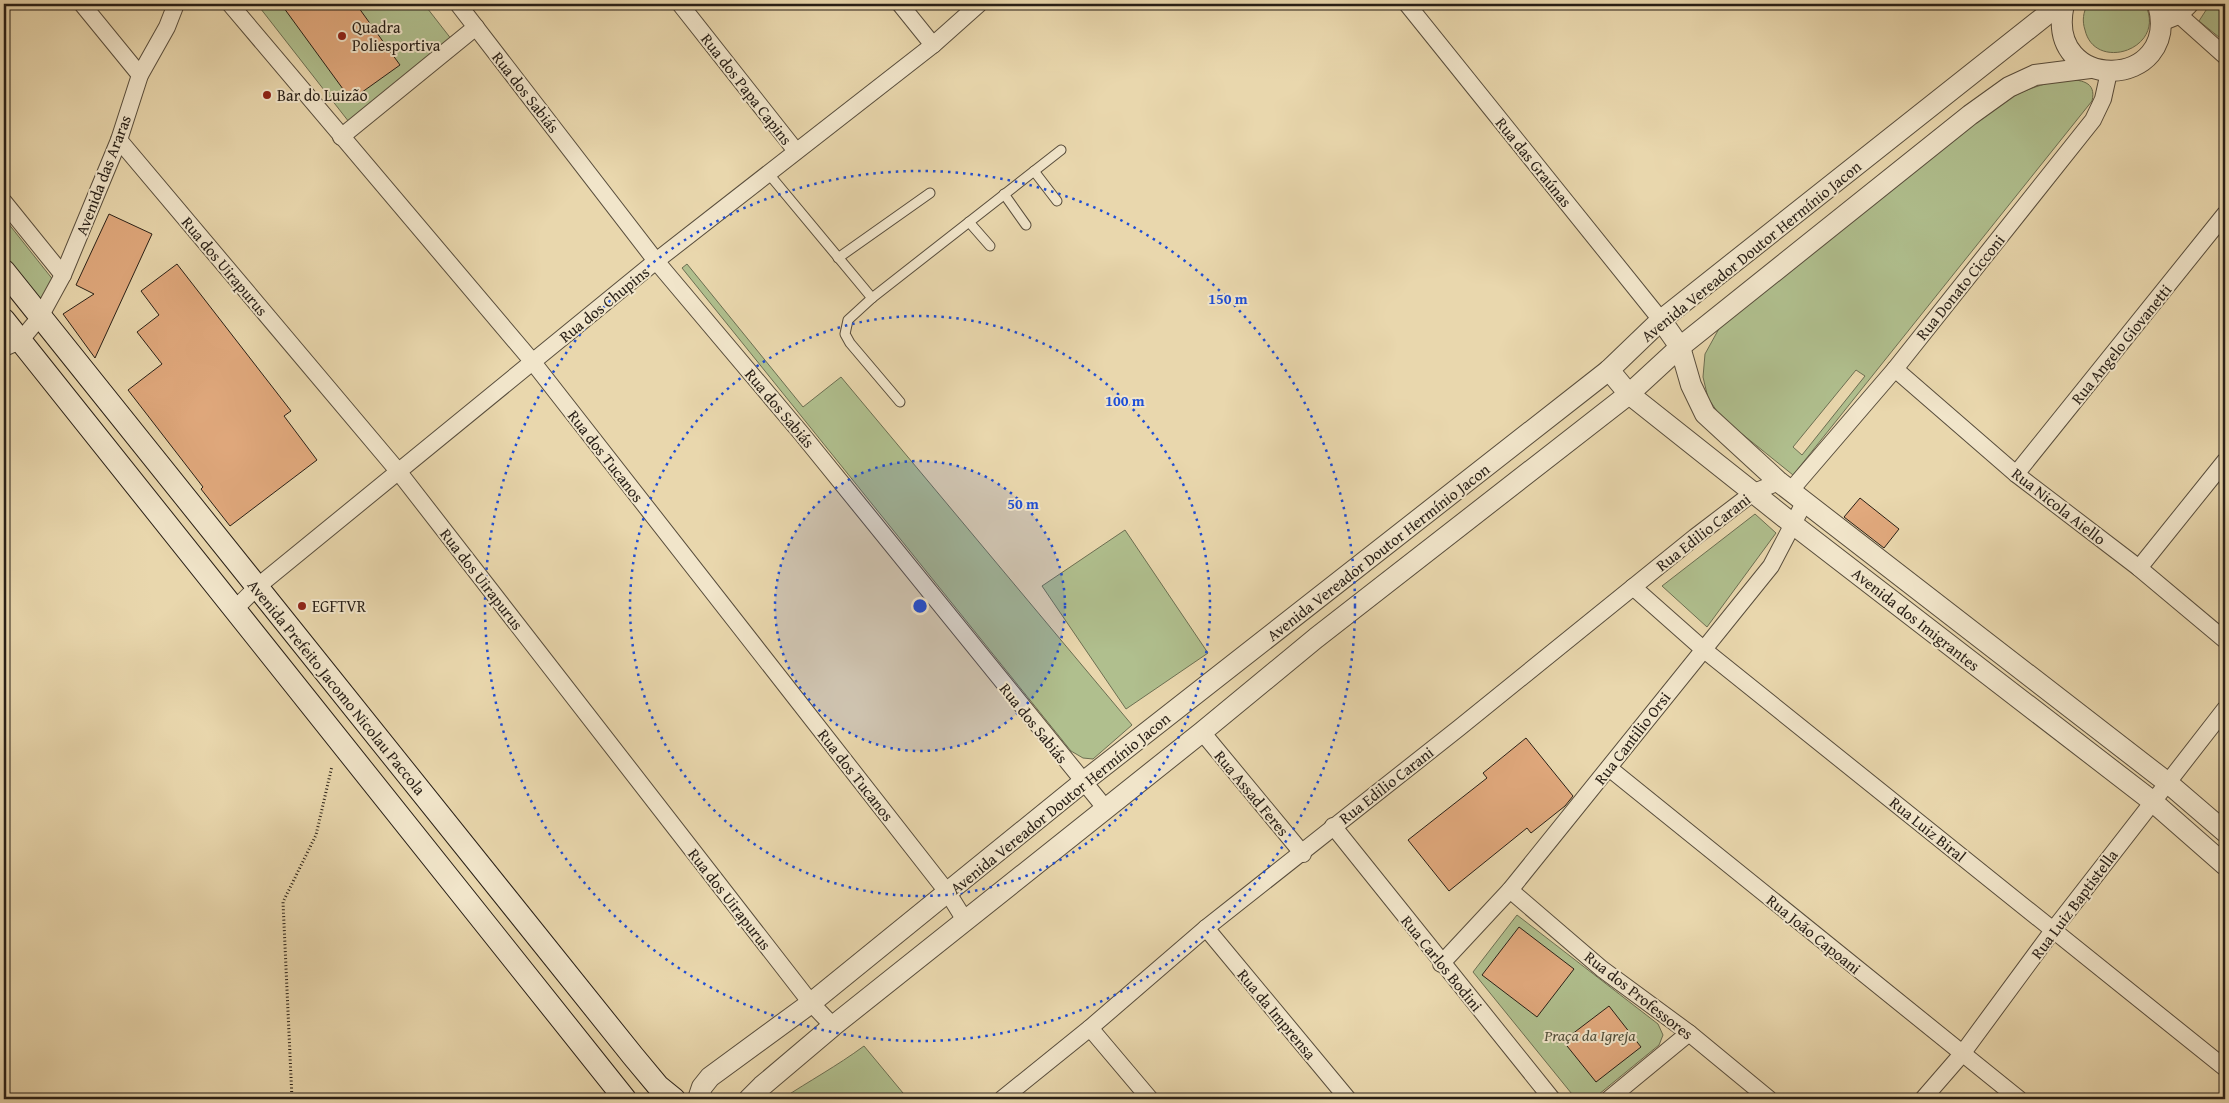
<svg xmlns="http://www.w3.org/2000/svg" width="2229" height="1103" viewBox="0 0 2229 1103" font-family="'Gentium Book Plus',serif">
<rect width="100%" height="100%" fill="#e9d7ad"/>
<filter id="stains"><feTurbulence type="fractalNoise" baseFrequency=".004" numOctaves="4"/><feColorMatrix values="0 0 0 0 .2 0 0 0 0 .09 0 0 0 0 .02 0 0 0 .5 -.17"/></filter>
<radialGradient id="worn" r=".72"><stop offset=".6" stop-color="#630" stop-opacity="0"/><stop offset="1" stop-color="#630" stop-opacity=".3"/></radialGradient>
<g fill="#b0bf8e" stroke="#6c6f52" fill-rule="evenodd">
<polygon points="257,4 424,4 452,40 349,122"/>
<path d="M2088,4H2145C2168,49 2095,73 2085,30C2082,21 2083,12 2088,4Z"/>
<polygon points="2210,4 2225,4 2225,42 2199,21"/>
<path d="M2065,79C2080,80 2097,81 2092,101L1793,475L1721,417L1708,398L1703,377L1705,354L1721,325L1980,116C2011,96 2028,87 2065,79ZM1856,370L1865,376L1802,455L1793,447Z"/>
<polygon points="4,218 54,281 40,301 4,261"/>
<polygon points="687,264 803,407 841,377 1132,725 1093,759 1083,758 1071,751 682,268"/>
<polygon points="1755,514 1776,533 1707,627 1662,586"/>
<polygon points="1125,530 1208,653 1126,709 1042,586"/>
<polygon points="1517,915 1658,1024 1663,1035 1659,1045 1593,1099 1576,1099 1473,972"/>
<path d="M864,1046L908,1099H782C809,1081 837,1066 864,1046Z"/>
</g>
<g fill="#e1a97d" stroke="#281f16">
<polygon points="281,4 356,4 400,65 351,100"/>
<polygon points="109,214 152,234 95,358 63,314 94,294 76,285"/>
<polygon points="177,264 291,411 284,416 317,460 230,526 201,489 203,487 128,390 162,364 137,332 159,315 141,291"/>
<polygon points="1860,498 1899,529 1884,548 1844,517"/>
<polygon points="1526,738 1573,796 1565,806 1531,833 1527,828 1449,891 1408,840 1487,778 1483,773"/>
<polygon points="1519,927 1574,969 1537,1017 1482,975"/>
<polygon points="1609,1006 1641,1047 1596,1082 1563,1041"/>
</g>
<g fill="none" stroke-linecap="round" stroke-linejoin="round">
<defs>
<g id="service">
<polyline points="1034,171 1057,201"/>
<polyline points="768,173 872,298"/>
<polyline points="1004,194 1026,225"/>
<polyline points="969,222 990,246"/>
<polyline points="838,258 930,193"/>
<polyline points="900,402 850,343 845,334 848,320 872,298 1061,150"/>
</g>
<g id="minor">
<polyline points="82,4 140,75"/>
<polyline points="230,4 532,361 948,893 966,922"/>
<polyline points="458,4 656,261 801,433 1106,809"/>
<polyline points="680,4 796,151"/>
<polyline points="900,4 933,45"/>
<polyline points="1407,4 1661,320"/>
<polyline points="2178,14 2225,56"/>
<polyline points="341,137 476,27"/>
<polyline points="119,140 398,471 811,1003 833,1026"/>
<polyline points="4,202 63,275"/>
<polyline points="4,348 20,341 40,317 63,275 119,140 140,75 167,27 176,4"/>
<polyline points="1895,369 2016,474 2139,568 2225,640"/>
<polyline points="2016,474 2225,214"/>
<polyline points="1791,490 1895,369 2093,120 2103,99 2109,72"/>
<polyline points="2139,568 2225,461"/>
<polyline points="1633,587 1703,649 2225,1068"/>
<polyline points="234,610 257,587 656,261 933,45 979,4"/>
<polyline points="1202,732 1303,854"/>
<polyline points="1609,768 2019,1099"/>
<polyline points="1333,826 1552,1099"/>
<polyline points="1510,890 1602,969 1689,1033 1769,1099"/>
<polyline points="1206,928 1348,1099"/>
<polyline points="1441,964 1510,890 1771,566 1805,501"/>
<polyline points="1090,1028 1150,1099"/>
<polyline points="1002,1099 1090,1028 1206,928 1459,728 1695,537 1754,492 1779,482"/>
<polyline points="1609,1099 1689,1033"/>
<polyline points="1923,1099 1962,1054 2054,929 2225,709"/>
</g>
<g id="tertiary">
<path d="M2064,4C2043,95 2182,91 2158,4"/>
<polyline points="2163,20 2178,14 2188,4"/>
<polyline points="1661,320 1680,347 1691,385 1705,414 1779,482 2168,783 2225,832"/>
<polyline points="1609,370 1629,394 1794,525 2152,801 2225,865"/>
<polyline points="698,1099 702,1087 710,1077 811,1003 1082,783 1609,370 1661,320 2060,4"/>
<polyline points="749,1099 762,1086 833,1026 1202,732 1316,638 1629,394 1680,347 1970,115 2009,87 2035,75 2090,68"/>
</g>
<g id="secondary">
<polyline points="4,271 633,1056 658,1086 674,1099"/>
<polyline points="4,320 625,1099"/>
</g>
</defs>
<use href="#service" stroke="#584d3c" stroke-width="11"/>
<use href="#minor" stroke="#584d3c" stroke-width="18"/>
<use href="#tertiary" stroke="#584d3c" stroke-width="22"/>
<use href="#secondary" stroke="#281f16" stroke-width="24"/>
<polyline stroke="#281f16" stroke-width="3" stroke-dasharray="1 2.5" stroke-linecap="butt" points="292,1099 283,902 316,835 332,766"/>
<use href="#service" stroke="#f1e5ca" stroke-width="9"/>
<use href="#minor" stroke="#f1e5ca" stroke-width="16"/>
<use href="#tertiary" stroke="#f1e5ca" stroke-width="20"/>
<use href="#secondary" stroke="#f1e5ca" stroke-width="22"/>
</g>
<circle cx="920" cy="606" r="145" fill="#1d4ed8" fill-opacity=".12"/>
<g fill="none" stroke="#1d4ed8" stroke-width="2.5" stroke-dasharray="2.5 5">
<circle cx="920" cy="606" r="145"/>
<circle cx="920" cy="606" r="290"/>
<circle cx="920" cy="606" r="435"/>
</g>
<g fill="#8f2418" stroke="#f1e5ca" stroke-width="2">
<circle cx="342" cy="36" r="5"/>
<circle cx="267" cy="95" r="5"/>
<circle cx="302" cy="606" r="5"/>
</g>
<g text-anchor="middle" stroke-width="4" stroke-linejoin="round" paint-order="stroke">
<g font-size="16" fill="#281f16" stroke="#f1e5ca" text-anchor="start">
<text x="352" y="33">Quadra<tspan x="352" dy="18">Poliesportiva</tspan></text>
<text x="277" y="101">Bar do Luizão</text>
<text x="312" y="612">EGFTVR</text>
</g>
<g font-size="16" fill="#281f16" stroke="#f1e5ca">
<text transform="translate(747 89) rotate(52)" y="6">Rua dos Papa Capins</text>
<text transform="translate(526 92) rotate(52)" y="6">Rua dos Sabiás</text>
<text transform="translate(1534 162) rotate(51)" y="6">Rua das Graúnas</text>
<text transform="translate(103 175) rotate(-69)" y="6">Avenida das Araras</text>
<text transform="translate(1751 251) rotate(-39)" y="6">Avenida Vereador Doutor Hermínio Jacon</text>
<text transform="translate(225 266) rotate(50)" y="6">Rua dos Uirapurus</text>
<text transform="translate(1960 287) rotate(-51)" y="6">Rua Donato Cicconi</text>
<text transform="translate(604 304) rotate(-39)" y="6">Rua dos Chupins</text>
<text transform="translate(2121 344) rotate(-51)" y="6">Rua Angelo Giovanetti</text>
<text transform="translate(780 408) rotate(50)" y="6">Rua dos Sabiás</text>
<text transform="translate(606 456) rotate(52)" y="6">Rua dos Tucanos</text>
<text transform="translate(2059 506) rotate(38)" y="6">Rua Nicola Aiello</text>
<text transform="translate(1703 532) rotate(-38)" y="6">Rua Edilio Carani</text>
<text transform="translate(1378 552) rotate(-38)" y="6">Avenida Vereador Doutor Hermínio Jacon</text>
<text transform="translate(482 579) rotate(52)" y="6">Rua dos Uirapurus</text>
<text transform="translate(1916 619) rotate(38)" y="6">Avenida dos Imigrantes</text>
<text transform="translate(337 687) rotate(51)" y="6">Avenida Prefeito Jacomo Nicolau Paccola</text>
<text transform="translate(1034 723) rotate(51)" y="6">Rua dos Sabiás</text>
<text transform="translate(1632 738) rotate(-52)" y="6">Rua Cantilio Orsi</text>
<text transform="translate(856 775) rotate(52)" y="6">Rua dos Tucanos</text>
<text transform="translate(1386 785) rotate(-38)" y="6">Rua Edilio Carani</text>
<text transform="translate(1252 793) rotate(50)" y="6">Rua Assad Feres</text>
<text transform="translate(1060 803) rotate(-39)" y="6">Avenida Vereador Doutor Hermínio Jacon</text>
<text transform="translate(1928 829) rotate(39)" y="6">Rua Luiz Biral</text>
<text transform="translate(730 899) rotate(52)" y="6">Rua dos Uirapurus</text>
<text transform="translate(2074 904) rotate(-53)" y="6">Rua Luiz Baptistella</text>
<text transform="translate(1814 934) rotate(39)" y="6">Rua João Capoani</text>
<text transform="translate(1442 963) rotate(51)" y="6">Rua Carlos Bodini</text>
<text transform="translate(1639 995) rotate(38)" y="6">Rua dos Professores</text>
<text transform="translate(1277 1014) rotate(50)" y="6">Rua da Imprensa</text>
</g>
<g font-size="16" font-style="italic" fill="#514f3a" stroke="#f1e5ca">
<text x="1590" y="1041">Praça da Igreja</text>
</g>
</g>
<circle cx="920" cy="606" r="8" fill="#1d4ed8" stroke="#f1e5ca" stroke-width="2.5"/>
<g font-size="15" text-anchor="middle" font-weight="bold" fill="#1d4ed8" stroke="#f1e5ca" stroke-width="4" stroke-linejoin="round" paint-order="stroke">
<text x="1228" y="304">150 m</text>
<text x="1125" y="406">100 m</text>
<text x="1023" y="509">50 m</text>
</g>
<rect width="2229" height="1103" fill="none" stroke="#e9d7ad" stroke-width="20"/>
<rect x="5" y="5" width="2219" height="1093" fill="none" stroke="#281f16" stroke-width="2.5"/>
<rect x="10" y="10" width="2209" height="1083" fill="none" stroke="#281f16"/>
<rect width="100%" height="100%" filter="url(#stains)"/>
<rect width="100%" height="100%" fill="url(#worn)"/>
</svg>
